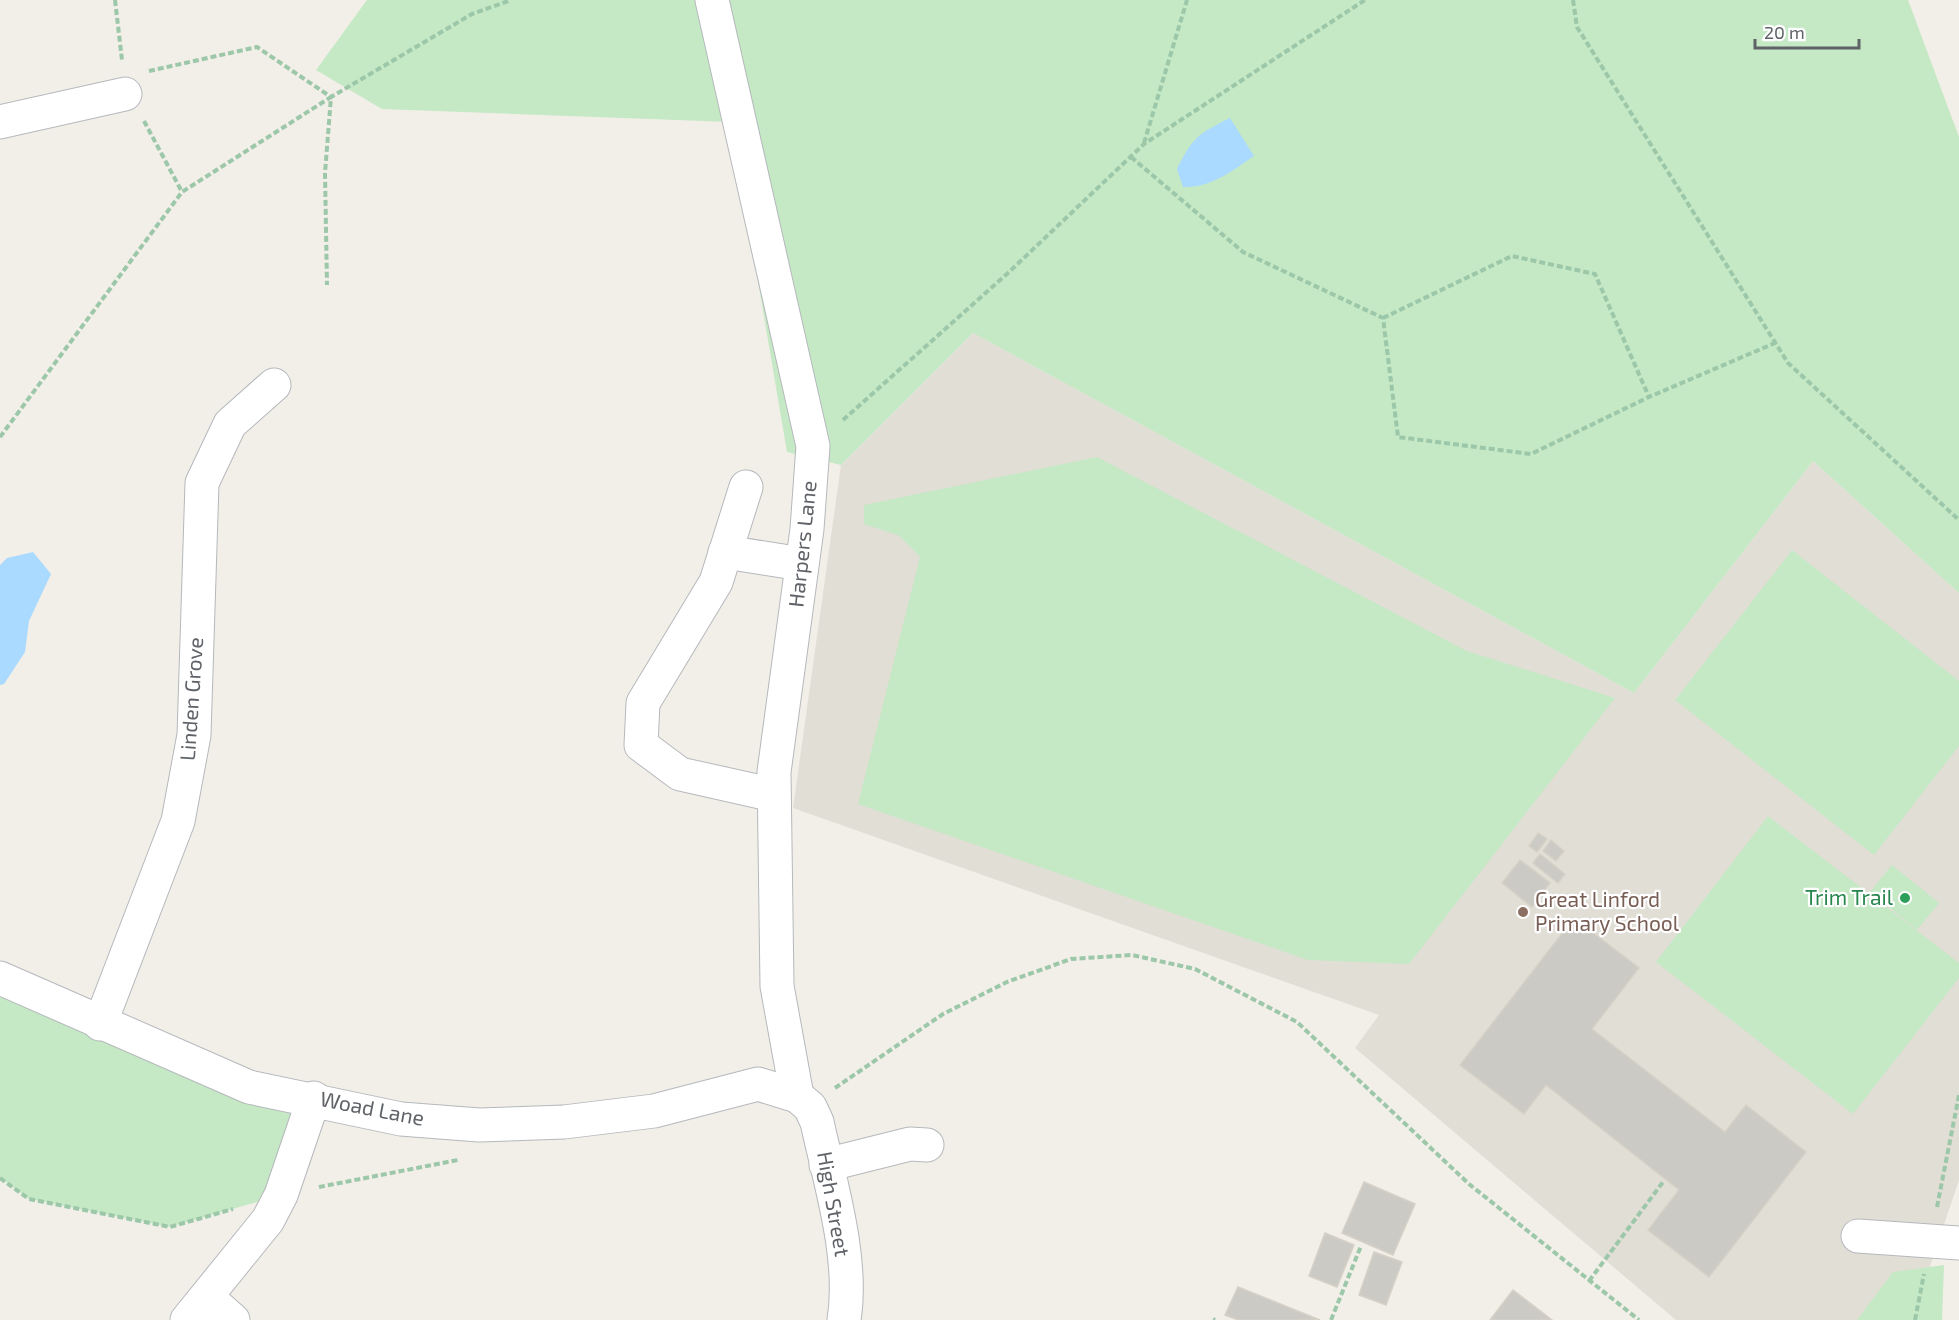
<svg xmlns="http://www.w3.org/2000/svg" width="1959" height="1320" viewBox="0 0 1959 1320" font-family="'Exo 2',sans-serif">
<rect width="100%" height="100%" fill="#f1efe8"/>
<polygon fill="#e1ded6" points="973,333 1634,693 1813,461 1959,593 1959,1180 1912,1320 1676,1320 1355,1048 1379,1015 793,808 841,465"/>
<g fill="#c5e8c5">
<polygon points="367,0 1908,0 1959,137 1959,593 1813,461 1634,693 973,333 841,465 787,452 731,122 382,109 316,70"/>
<polygon points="1097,457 1467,651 1615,698 1409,964 1308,960 858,804 920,557 898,535 864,524 864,505"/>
<polygon points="1792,550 1959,681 1959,746 1874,855 1675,700"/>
<polygon points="1768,816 1959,963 1959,978 1853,1114 1656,962"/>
<polygon points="1892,865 1939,903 1917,930 1870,892"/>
<polygon points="0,978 314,1098 281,1195 170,1227 29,1199 0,1178"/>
<polygon points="1944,1265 1942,1320 1857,1320 1893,1272"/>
</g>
<g fill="#aadaff">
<path d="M1230,118L1254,156C1232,171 1211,188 1183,187L1177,169C1193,137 1198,134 1230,118Z"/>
<polygon points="33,552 51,574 29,621 25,652 4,684 0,685 0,565 7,558"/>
</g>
<g fill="#cccac5" stroke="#d6d1c6" stroke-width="1.5">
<polygon points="1538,833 1547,839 1537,852 1529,846"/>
<polygon points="1551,840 1564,851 1556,861 1543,851"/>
<polygon points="1540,854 1565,874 1558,883 1533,863"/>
<polygon points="1520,860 1550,883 1532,907 1502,883"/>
<polygon points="1574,918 1639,968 1592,1029 1725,1132 1746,1105 1806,1152 1709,1277 1648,1230 1679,1190 1546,1085 1524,1114 1460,1065"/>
<polygon points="1364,1182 1415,1204 1393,1255 1342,1233"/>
<polygon points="1325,1233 1354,1245 1337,1287 1309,1276"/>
<polygon points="1374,1252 1402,1262 1386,1305 1359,1295"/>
<polygon points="1238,1287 1320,1320 1238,1320 1225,1315"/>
<polygon points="1513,1290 1552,1320 1490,1320"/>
</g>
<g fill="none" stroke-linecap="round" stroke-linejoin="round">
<defs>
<g id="minor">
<polyline points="712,0 813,446 807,529 774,772 777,986 797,1096"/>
<polyline points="0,122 125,94"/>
<polyline points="746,487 716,582 643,703 641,745 680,774 774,795"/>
<polyline points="725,552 802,564"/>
<path d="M0,978L249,1087L401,1119L479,1125L564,1122L654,1111L758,1084L797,1096L810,1107L817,1122C830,1182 854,1259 844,1320"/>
<polyline points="100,1024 178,821 194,735 202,483 230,424 274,385"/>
<polyline points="826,1165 910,1144 927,1145"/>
<polyline points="1858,1236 1959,1243"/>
<polyline points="207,1297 233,1320"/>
<polyline points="187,1320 268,1220 281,1195 314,1098"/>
</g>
</defs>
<use href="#minor" stroke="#b5b8bc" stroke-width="35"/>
<g stroke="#9cc7a9" stroke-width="4" stroke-dasharray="6 3" stroke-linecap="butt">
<polyline points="115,0 122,60"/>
<polyline points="1573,0 1577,27 1788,363 1959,520"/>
<polyline points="149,71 257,47 331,97 472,14 511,0"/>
<polyline points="144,121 182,192"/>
<polyline points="1144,143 1187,0"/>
<polyline points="1131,157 1243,252 1383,318 1398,437 1531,454 1649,397 1775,343"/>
<polyline points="1383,318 1512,256 1595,274 1649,397"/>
<polyline points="843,420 1008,273 1144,144 1365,0"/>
<polyline points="0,437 182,192 331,97 325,173 327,285"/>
<polyline points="835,1088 943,1014 1007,982 1071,959 1132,955 1195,969 1297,1022 1469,1184 1639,1320"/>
<polyline points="0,1178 29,1199 170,1227 233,1209"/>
<polyline points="319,1187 458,1160"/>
<polyline points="1937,1207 1959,1095"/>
<polyline points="1589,1281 1663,1182"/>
<polyline points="1213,1319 1215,1320"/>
<polyline points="1331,1320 1361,1246"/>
<polyline points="1915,1320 1924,1274"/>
</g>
<use href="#minor" stroke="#fff" stroke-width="33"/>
</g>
<circle fill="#2e9e5b" stroke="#fff" stroke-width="2" cx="1905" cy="898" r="6"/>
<circle fill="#8d6e63" stroke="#fff" stroke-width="2" cx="1523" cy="912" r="6"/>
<g text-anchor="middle" stroke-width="4.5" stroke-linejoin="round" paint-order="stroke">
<g font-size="21" fill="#5f6368" stroke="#fff">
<text transform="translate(803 544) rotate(-84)" y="7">Harpers Lane</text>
<text transform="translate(192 699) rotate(-86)" y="7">Linden Grove</text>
<text transform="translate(372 1109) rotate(11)" y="7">Woad Lane</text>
<text transform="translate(833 1204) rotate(80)" y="7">High Street</text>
</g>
<g font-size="21" fill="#27864d" stroke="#fff" text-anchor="end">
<text x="1893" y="905">Trim Trail</text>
</g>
<g font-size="21" fill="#785e54" stroke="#fff" text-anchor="start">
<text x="1535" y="907">Great Linford<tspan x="1535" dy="24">Primary School</tspan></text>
</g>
</g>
<path d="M1755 39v9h104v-9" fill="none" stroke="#5f6368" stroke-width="3"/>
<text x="1764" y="39" font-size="18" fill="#5f6368" stroke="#ffffff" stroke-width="4.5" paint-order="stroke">20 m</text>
</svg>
